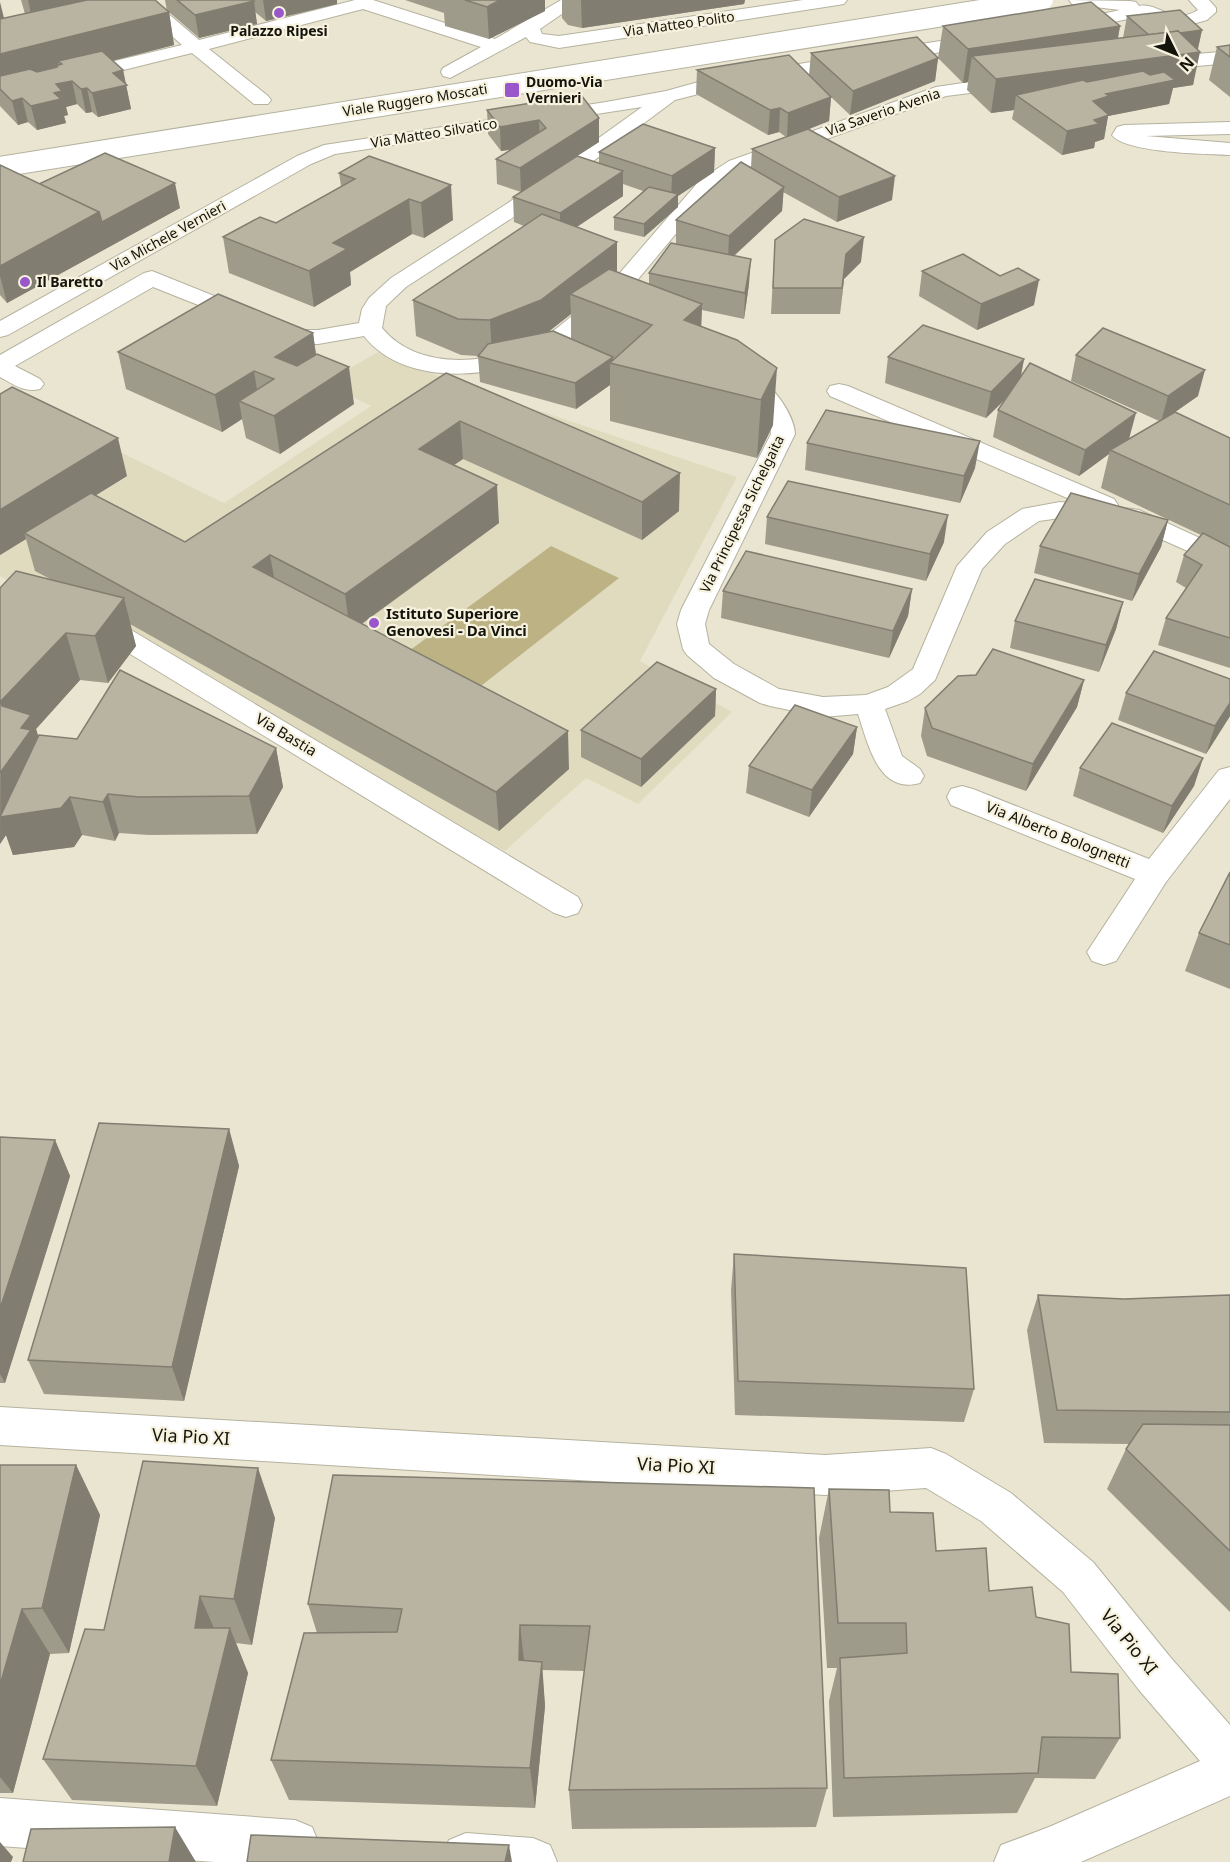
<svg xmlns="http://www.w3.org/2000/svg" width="1230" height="1862" viewBox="0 0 1230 1862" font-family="'Noto Sans',sans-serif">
<rect width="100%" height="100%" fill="#e9e5d1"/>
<polygon fill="#e0dbbf" points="378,352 448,380 737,477 640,661 732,712 638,804 586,778 505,851 0,576 0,393 224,503 371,406 324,383"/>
<polygon fill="#bcb284" points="551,546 619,578 459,703 390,665"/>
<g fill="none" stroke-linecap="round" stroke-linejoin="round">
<defs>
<g id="minor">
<polygon points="355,0 373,0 495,39 561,0 582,0 540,29 542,34 559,36 803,0 847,0 844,4 838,5 559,48 530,42 526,37 450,78 443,76 441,72 443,68 481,47 363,9 209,49 268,96 271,100 268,104 254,104 192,53 75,82 68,80 66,76 68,72 182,45 146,13 143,9 146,5 158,5 199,40"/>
<path d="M1069,0L1130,1L1136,2L1139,6C1159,2 1172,26 1198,10L1189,0H1209L1216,8V12L1207,20L1185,26L1168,25L1142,16L1067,32L1061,31L1058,27L1061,23L1120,10L1078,5L1072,4Z"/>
<path d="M983,34L989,36L992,40L989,44L714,90L675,100L549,194L406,287L386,306L382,328C420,374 497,364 545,337C562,326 575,310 594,303L700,180L729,161L936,87L1010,76L1017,78L1020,82L1017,86L1010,88L946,96L743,169L714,188L619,302L621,306C616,314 602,315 594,321C583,329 573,340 561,346C507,378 407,391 364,336L318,344H296L153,287L15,366L40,379L44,384L40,389C25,393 13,384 0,377V355L144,273L152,271L299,330H318L359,323L362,309L369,298L391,278L508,203L642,107L335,154L311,164L8,335L0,337V321L297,156L324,145L606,102L666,91L713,78Z"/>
<polygon points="1230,51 1230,63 1154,70 1147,68 1145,64 1147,60 1154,58"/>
<path d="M1230,122V134L1146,136L1230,143V155C1207,154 1125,153 1112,135L1117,127L1124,125Z"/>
<path d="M745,370C766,375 794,412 795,434L709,610L705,624L709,644L734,664L779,689L823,697L866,695L888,687L913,669L957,566L987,532L1022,509L1060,502L1081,504L830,396L827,391L830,386L839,384L848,386L1114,499L1118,505L1117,507L1139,510L1230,552V570L1125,523L1060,518L1039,521L1005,544L982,569L935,680L920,694L908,701L885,709L902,756L920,769L924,776L920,783C878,795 868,743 858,714L823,717L770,706L760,703L714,678L687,655L683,649L677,624L681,610L771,434C769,408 747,397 733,377L737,372Z"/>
<polygon points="96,612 106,615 578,897 582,905 578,913 566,917 554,913 86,627 82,621 86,615"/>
<polygon points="1230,767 1230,799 1166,882 1116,961 1104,965 1092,961 1087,952 1135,879 951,805 947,797 951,789 962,786 973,789 1149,859 1219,770"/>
<polygon points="0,1407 825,1455 931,1448 946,1454 1011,1493 1093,1562 1171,1658 1230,1725 1230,1796 1081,1862 994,1862 1001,1845 1049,1827 1200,1761 1139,1690 1063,1592 981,1521 926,1488 825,1495 0,1445"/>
<polygon points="0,1798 295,1820 312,1827 319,1844 310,1862 215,1862 0,1846"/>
<polygon points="466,1833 533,1838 550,1845 557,1862 444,1862 442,1857 449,1840"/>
</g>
</defs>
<use href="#minor" stroke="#b5b29f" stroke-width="2"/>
<use href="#minor" fill="#fff" fill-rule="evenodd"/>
<defs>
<polyline id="minor-bridge" points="0,167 1043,0"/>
</defs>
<use href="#minor-bridge" stroke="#b5b29f" stroke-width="22" stroke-linecap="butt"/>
<use href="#minor-bridge" stroke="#fff" stroke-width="20"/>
</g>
<g fill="#9e9b8a" fill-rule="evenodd">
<polygon points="21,0 155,0 167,11 165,0 337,0 337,4 266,21 255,12 257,24 199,38 169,12 174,45 112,61 123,70 131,109 98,117 92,112 86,113 77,104 66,107 68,115 64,116 66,123 37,130 28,122 18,125 0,106 0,19 25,14"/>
<polygon points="405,0 545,0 545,11 489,39 445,26 444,13"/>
<polygon points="562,0 745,0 744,4 582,28 568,25 562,18"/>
<polygon points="1127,16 1202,30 1198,49 1193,85 1173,88 1169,104 1108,116 1104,139 1095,142 1094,148 1062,155 1012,119 1014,110 991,113 967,90 968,82 963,83 938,58 943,26 1120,26 1118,39 1123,38"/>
<polygon points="1230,45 1230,97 1209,80 1217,47"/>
<path d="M811,53L938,58L935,81L850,115L831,97L829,121L808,129L892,200L837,222L783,192L782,211L734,256L749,284L744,319L702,310L701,326L737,340L773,425L757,458L610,421V385L576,409L480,382L478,356L461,355L416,336L413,300L524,226L514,222L513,197L521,192L497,184L496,159L511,150L501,151L488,134L487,110L581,95L599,142L571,160L599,163V152L715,148L714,172L678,196V207L644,237L614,230V217L643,191L623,184V196L577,227L617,272L649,284V273L676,244V220L751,168L752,149L786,137L779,132L768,135L696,94L697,70L809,75ZM571,314V339L549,331Z"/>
<polygon points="369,156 453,220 424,238 412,234 350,272 351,285 314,307 229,273 223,237 276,223 341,186 339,173"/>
<polygon points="0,165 39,184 180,208 7,303 0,295"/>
<polygon points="775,240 861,262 844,279 840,314 771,314"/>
<polygon points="922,271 1034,305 977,330 919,296"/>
<polygon points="313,333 316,355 354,404 280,454 246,438 242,419 222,432 126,389 118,352"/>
<polygon points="1076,355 1198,396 1175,412 1230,438 1230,668 1158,645 1166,618 1186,588 1176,582 1184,555 1201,535 1101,488 1109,454 1079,476 993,437 998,410 1007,398 986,418 885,383 888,357 1024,359 1021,376 1129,439 1159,421 1071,381"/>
<polygon points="446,373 679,511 642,540 463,459 453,465 499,523 362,624 569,769 499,831 130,624 136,646 108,683 80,680 36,729 38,736 77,739 276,748 283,787 257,834 149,835 119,833 115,841 82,835 74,847 13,855 6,835 0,844 0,588 52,580 35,571 26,539 0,555 0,394 127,476 96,495 185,542"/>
<polygon points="807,443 975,468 960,503 805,470"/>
<polygon points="767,517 944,542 926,581 765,544"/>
<polygon points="1168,520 1161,547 1132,601 1034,573 1040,546"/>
<polygon points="912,589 908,616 889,658 721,618 723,591"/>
<polygon points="1123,602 1116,629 1099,672 1010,648 1015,621"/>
<polygon points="1084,680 1077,707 1026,791 927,756 921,736 925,708"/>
<polygon points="716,689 715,716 641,787 581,757 581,730"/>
<polygon points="1126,693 1230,716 1206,754 1118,720"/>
<polygon points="857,727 853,754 809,817 746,793 749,766"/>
<polygon points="1203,758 1194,786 1163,833 1073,796 1080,768"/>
<polygon points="1230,872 1230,989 1185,971 1199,933"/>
<polygon points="229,1129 239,1166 184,1401 44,1394 28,1360"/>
<polygon points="0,1137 55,1140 70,1176 5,1383 0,1383"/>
<polygon points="734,1254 974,1389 964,1422 735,1415 731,1290"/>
<polygon points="1038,1295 1124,1299 1230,1295 1230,1612 1107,1489 1126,1449 1129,1444 1044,1443 1027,1330"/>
<polygon points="0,1465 76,1465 100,1515 69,1653 50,1654 13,1793 0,1793"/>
<polygon points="814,1488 827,1788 816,1827 572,1829 569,1790 584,1671 542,1670 545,1706 535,1808 289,1800 271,1760 317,1633 308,1604"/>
<polygon points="829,1489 890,1512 936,1551 989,1591 1036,1617 1071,1672 1120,1738 1095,1779 1035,1778 1017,1813 833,1817 829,1701 837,1668 827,1668 819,1538"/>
<polygon points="275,1518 252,1645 236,1643 248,1673 217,1806 72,1800 43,1759 104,1630"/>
</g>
<g fill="#817e71">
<polygon points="28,0 130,0 33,23"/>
<polygon points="263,0 337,0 337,4 266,21"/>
<polygon points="500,0 545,0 545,11 489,39 487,7"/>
<polygon points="581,0 745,0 744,4 582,28"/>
<polygon points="254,1 257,24 199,38 195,15"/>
<polygon points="0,2 4,18 0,19"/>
<polygon points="169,12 174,45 64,73 62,64 58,61 61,74 56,66 58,75 0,89 0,54"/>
<polygon points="1120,26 1114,58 972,56 968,82 963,83 968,49"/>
<polygon points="1202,30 1197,52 1200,52 1193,85 1173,88 1169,104 1108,116 1104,139 1095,142 1094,148 1062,155 1067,131 1016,95 1014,110 991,113 996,79 1151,37"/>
<polygon points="938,58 935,81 850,115 853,91"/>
<polygon points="123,70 131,109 98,117 92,93 113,73"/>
<polygon points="72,81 77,104 66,107 68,115 64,116 66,123 37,130 31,106 54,93 56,84"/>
<polygon points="87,88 92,112 86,113 81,89"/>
<polygon points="831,97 829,121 787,138 788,113"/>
<polygon points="22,98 28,122 18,125 12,101"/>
<polygon points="780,108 779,132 768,135 770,110"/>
<polygon points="599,118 599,142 521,192 520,168"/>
<polygon points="539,120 540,145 501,151 500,127"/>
<polygon points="715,148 714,172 678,196 678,207 644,237 644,224 671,201 672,176"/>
<polygon points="623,171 623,196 560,238 560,213"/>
<polygon points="895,176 892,200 837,222 839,197"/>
<polygon points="175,183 180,208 7,303 0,276 0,266 99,212"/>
<polygon points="451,185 453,220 424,238 421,203"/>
<polygon points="784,187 782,211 728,261 729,236"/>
<polygon points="409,199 412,234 350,272 351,285 314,307 309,271 333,243"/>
<polygon points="864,237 861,262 844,279 840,314 846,254"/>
<polygon points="617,242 617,278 570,294 571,314 542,337 492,356 490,320"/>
<polygon points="751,259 749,284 744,319 745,293"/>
<polygon points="1039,280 1034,305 977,330 981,304"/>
<polygon points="702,304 700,360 684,320"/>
<polygon points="313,333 318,370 281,394 275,357"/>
<polygon points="613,357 613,364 610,363 610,385 576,409 575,383"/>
<polygon points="1024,359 1019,385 986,418 991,392"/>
<polygon points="349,367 354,404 280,454 274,416"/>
<polygon points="777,368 773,425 757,458 761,400"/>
<polygon points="1205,370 1198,396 1161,422 1168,396"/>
<polygon points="254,371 260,408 239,401 242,419 222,432 215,395"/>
<polygon points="1136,413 1129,439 1110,450 1109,454 1079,476 1085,450"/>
<polygon points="460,421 463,459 422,487 419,449"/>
<polygon points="118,438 127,476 30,536 24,533 26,539 0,555 0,510"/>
<polygon points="980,441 975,468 960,503 964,476"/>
<polygon points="680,473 679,511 642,540 642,502"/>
<polygon points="497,485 499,523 350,632 345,594"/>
<polygon points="948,515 944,542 926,581 930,554"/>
<polygon points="1168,520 1161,547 1132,601 1139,574"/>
<polygon points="270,555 277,593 253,567"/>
<polygon points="912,589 908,616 889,658 893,631"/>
<polygon points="124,598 136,646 108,683 95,636"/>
<polygon points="1123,602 1116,629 1099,672 1106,645"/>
<polygon points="66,633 80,680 36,729 47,763 70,797 82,835 74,847 13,855 6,835 0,844 1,701"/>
<polygon points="1084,680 1077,707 1026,791 1033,764"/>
<polygon points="716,689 715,716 641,787 641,759"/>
<polygon points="1230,703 1230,716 1206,754 1215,726"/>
<polygon points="857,727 853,754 809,817 812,790"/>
<polygon points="568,731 569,769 499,831 496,792"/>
<polygon points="276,748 283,787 257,834 249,796"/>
<polygon points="1203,758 1194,786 1163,833 1172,806"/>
<polygon points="108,794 119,833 115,841 103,802"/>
<polygon points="229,1129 239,1166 184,1401 172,1367"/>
<polygon points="55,1140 70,1176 5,1383 0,1374 0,1309"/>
<polygon points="76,1465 100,1515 69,1653 42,1608"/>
<polygon points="258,1468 275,1518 252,1645 234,1599"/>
<polygon points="200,1596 220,1642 195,1628"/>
<polygon points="22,1609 50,1654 13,1793 0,1777 0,1685"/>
<polygon points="520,1625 525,1669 519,1660"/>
<polygon points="230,1628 248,1673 217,1806 196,1766"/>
<polygon points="542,1662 545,1706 535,1808 530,1768"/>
<polygon points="175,1827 196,1862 169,1862"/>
<polygon points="0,1842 13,1857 11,1862 0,1862"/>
<polygon points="509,1845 512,1862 505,1862"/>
</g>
<g fill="#b8b4a1" stroke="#817e71" stroke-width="1.5">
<polygon points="87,0 155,0 169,12 0,54 0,19"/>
<polygon points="177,0 252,0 254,1 195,15"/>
<polygon points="465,0 500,0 487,7"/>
<polygon points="1091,2 1120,26 968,49 943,26"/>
<polygon points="1180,10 1202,30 1180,33 1178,31 1149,35 1127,16"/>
<polygon points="1178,31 1200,52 996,79 972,56"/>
<polygon points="917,37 938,58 853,91 811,53"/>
<polygon points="1230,45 1230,57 1217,47"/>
<polygon points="102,51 123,70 113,73 127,85 92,93 87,88 81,89 72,81 56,84 62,91 54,93 61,99 31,106 22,98 12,101 0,89 0,76 30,69 37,72 57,67 56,66 62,64 58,61"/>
<polygon points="789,55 831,97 788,113 780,108 770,110 697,70"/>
<polygon points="1143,71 1150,75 1164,72 1175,80 1106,94 1109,96 1093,101 1109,115 1094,120 1099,124 1067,131 1016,95 1083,80 1087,82"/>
<polygon points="581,95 599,118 520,168 496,159 546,128 539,120 500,127 487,110"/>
<polygon points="643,124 715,148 672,176 599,152"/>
<polygon points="808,129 895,176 839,197 752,149"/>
<polygon points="105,153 175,183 102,222 99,212 39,184"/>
<polygon points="369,156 451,185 421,203 409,199 333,243 347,249 309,271 223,237 260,217 276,223 355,179 339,173"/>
<polygon points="577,156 623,171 560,213 513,197"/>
<polygon points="741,162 784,187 729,236 676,220"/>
<polygon points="0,165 99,212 0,266"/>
<polygon points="649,187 678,194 644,224 614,217"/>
<polygon points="542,214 617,242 541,300 490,320 458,319 413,300"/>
<polygon points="804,219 864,237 846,254 842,288 773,288 775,240"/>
<polygon points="671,243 751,259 745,293 649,273"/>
<polygon points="963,254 1000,276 1018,268 1039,280 981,304 922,271"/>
<polygon points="609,269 702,304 684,320 737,340 777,368 761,400 610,363 652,325 570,294"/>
<polygon points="218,294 313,333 275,357 297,366 317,354 349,367 274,416 239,401 274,379 254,371 215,395 118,352"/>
<polygon points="923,325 1024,359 991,392 888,357"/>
<polygon points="1103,328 1205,370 1168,396 1076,355"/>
<polygon points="553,331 613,357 575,383 478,356 488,344"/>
<polygon points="1030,363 1136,413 1085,450 998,410"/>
<polygon points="446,373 680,473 642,502 460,421 419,449 497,485 345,594 270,555 253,567 568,731 496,792 24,533 91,493 185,542"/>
<polygon points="12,387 118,438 0,510 0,394"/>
<polygon points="826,410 980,441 964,476 807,443"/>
<polygon points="1175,412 1230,438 1230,505 1110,450"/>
<polygon points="788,481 948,515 930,554 767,517"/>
<polygon points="1071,493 1168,520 1139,574 1040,546"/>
<polygon points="1203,533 1230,547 1230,638 1166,618 1202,565 1184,555"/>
<polygon points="746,551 912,589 893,631 723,591"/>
<polygon points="16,571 124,598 95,636 66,633 1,701 2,706 31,715 21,728 31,730 0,773 0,588"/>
<polygon points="1035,579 1123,602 1106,645 1015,621"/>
<polygon points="993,649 1084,680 1033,764 932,728 925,708 958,676 976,675"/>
<polygon points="1154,651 1230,679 1230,703 1215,726 1126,693"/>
<polygon points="657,662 716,689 641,759 581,730"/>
<polygon points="120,670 276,748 249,796 139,797 108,794 103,802 70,797 61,808 0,817 39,735 77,739"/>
<polygon points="795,705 857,727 812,790 749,766"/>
<polygon points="1112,723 1203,758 1172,806 1080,768"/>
<polygon points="1230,872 1230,945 1199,933"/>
<polygon points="99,1123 229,1129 172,1367 28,1360"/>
<polygon points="0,1137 55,1140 0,1309"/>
<polygon points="734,1254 966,1268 974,1389 738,1381"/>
<polygon points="1038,1295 1124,1299 1230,1295 1230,1412 1057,1410"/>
<polygon points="1143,1424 1230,1425 1230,1551 1126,1449"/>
<polygon points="143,1461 258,1468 234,1599 200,1596 195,1628 230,1628 196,1766 43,1759 85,1629 104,1630"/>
<polygon points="0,1465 76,1465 42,1608 22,1609 0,1685"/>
<polygon points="333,1475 814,1488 827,1788 569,1790 590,1626 520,1625 519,1660 542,1662 530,1768 271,1760 304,1633 397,1632 402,1609 308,1604"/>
<polygon points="829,1489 889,1490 890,1512 933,1513 936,1551 986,1548 989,1591 1032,1587 1036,1617 1069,1624 1071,1672 1118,1674 1120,1738 1042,1737 1038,1773 844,1778 840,1658 907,1653 906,1623 838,1623"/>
<polygon points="175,1827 169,1862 23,1862 31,1829"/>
<polygon points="251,1835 509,1845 505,1862 247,1862"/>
</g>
<g fill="#9a57cc" stroke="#f6f2de" stroke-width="2">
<circle cx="279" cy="13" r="6"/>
<rect x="504" y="82" width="16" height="16" rx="3"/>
<circle cx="25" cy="282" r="6"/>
<circle cx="374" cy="623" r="6"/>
</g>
<g text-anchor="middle" stroke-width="4.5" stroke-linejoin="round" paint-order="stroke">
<g font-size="14" fill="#14130c" stroke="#f6f2de">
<text transform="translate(679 24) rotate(-8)" y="5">Via Matteo Polito</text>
<text transform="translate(415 100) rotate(-9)" y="5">Viale Ruggero Moscati</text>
<text transform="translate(883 112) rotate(-19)" y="5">Via Saverio Avenia</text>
<text transform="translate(434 133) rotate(-9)" y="5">Via Matteo Silvatico</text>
<text transform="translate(168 236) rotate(-29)" y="5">Via Michele Vernieri</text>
<text transform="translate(742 514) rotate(-64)" y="5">Via Principessa Sichelgaita</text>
</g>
<g font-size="14" font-weight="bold" fill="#14130c" stroke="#f6f2de" text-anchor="start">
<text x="279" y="36" text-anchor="middle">Palazzo Ripesi</text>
<text x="526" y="87">Duomo-Via<tspan x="526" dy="16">Vernieri</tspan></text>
<text x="37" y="287">Il Baretto</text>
</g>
<g font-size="15" font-weight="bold" fill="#14130c" stroke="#f6f2de" text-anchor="start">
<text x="386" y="619">Istituto Superiore<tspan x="386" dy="17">Genovesi - Da Vinci</tspan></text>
</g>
<g font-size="15" fill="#14130c" stroke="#f6f2de">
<text transform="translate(286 735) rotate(31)" y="5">Via Bastia</text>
<text transform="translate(1058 835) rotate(22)" y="5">Via Alberto Bolognetti</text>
</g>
<g font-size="18" fill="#14130c" stroke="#f6f2de">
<text transform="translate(191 1437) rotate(3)" y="6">Via Pio XI</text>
<text transform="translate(676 1466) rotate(3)" y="6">Via Pio XI</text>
<text transform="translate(1129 1642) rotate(51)" y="6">Via Pio XI</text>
</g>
</g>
<g transform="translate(1176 54) rotate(133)" stroke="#f6f2de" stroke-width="4.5" paint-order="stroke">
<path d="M0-4.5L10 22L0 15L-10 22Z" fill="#14130c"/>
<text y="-9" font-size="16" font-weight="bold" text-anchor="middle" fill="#14130c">N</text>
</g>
</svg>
